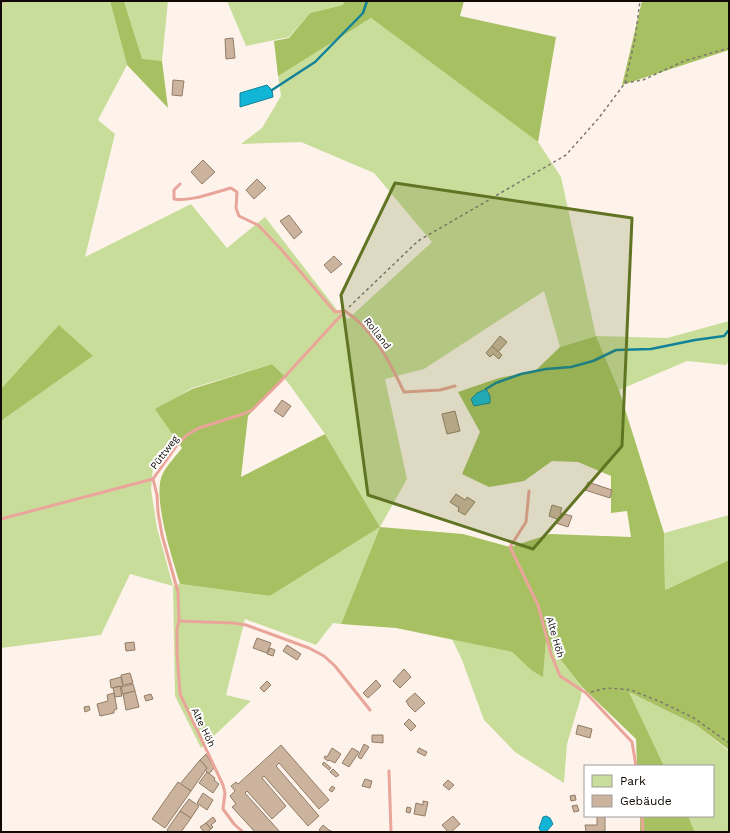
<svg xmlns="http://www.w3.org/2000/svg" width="730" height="833" viewBox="0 0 730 833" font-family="'Work Sans',sans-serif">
<rect width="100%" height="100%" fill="#fdf3ea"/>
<g fill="#c9dd9b" fill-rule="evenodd">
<path d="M1,1H110L127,65L98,120L115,134L85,257L191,204L227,248L265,217L337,310L348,319L432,242L374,173L301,142L241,144L262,128L281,96L278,75L371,18L538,142L561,177L596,336L667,338L729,321V361L726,365L687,361L619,390L596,336L560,347L544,291L424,369L385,379L407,479L380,527L341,624L333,623L316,645L245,619L226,695L251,701L201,748L175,696L173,586L130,574L101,635L1,648V421L93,356L1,389ZM272,364L289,384L325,434L380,527L270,596L180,584L173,586L157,528L151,489L153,468L175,437L156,410L192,388Z"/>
<polygon points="124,1 168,1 162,61 142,60"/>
<polygon points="227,1 346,1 344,5 310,13 289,37 246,46"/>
<polygon points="729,515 729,560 665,590 664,533"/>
<polygon points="452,639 512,652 531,670 543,676 546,640 582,687 581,697 567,744 564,783 515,752 484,720 462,660"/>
<polygon points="629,692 696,725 729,751 729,832 695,832 688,816 713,816 713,766 664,766"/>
</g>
<g fill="#a7c162">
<polygon points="110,1 124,1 142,59 162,61 168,108 127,65"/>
<polygon points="345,1 464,1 460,16 556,37 538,142 371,18 278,76 274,41 289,38 310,13 343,5"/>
<polygon points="642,1 729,1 729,50 622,85"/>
<polygon points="59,325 93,356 1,421 1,389"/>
<path d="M596,336L619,390L664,533L665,590L729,560V750L696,725L629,692L664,766H637L636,739L583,688L546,641L543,677L531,670L512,652L396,628L341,624L380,527L270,596L180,584C173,560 151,495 163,473C168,464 176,456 182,448L155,409L192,389L272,364L284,376L248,416L241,477L325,434L380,527L463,534L510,547L550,534L631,537L627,511L611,513V476L578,462L552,461L524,481L489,487L462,474L480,432L458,392L499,378L535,371L560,347Z"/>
<polygon points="640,816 688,816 695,832 640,832"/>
</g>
<g fill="#11b6d7" stroke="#118298">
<polygon points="267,85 272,90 273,97 240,107 240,93"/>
<polygon points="486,389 490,396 490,403 474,406 471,399 477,393"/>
<polygon points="546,816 550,818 553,824 546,832 541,832 539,828 543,817"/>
</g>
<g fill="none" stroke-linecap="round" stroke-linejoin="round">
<g stroke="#118298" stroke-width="2.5">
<polyline points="272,90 315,62 363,13 367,1"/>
<polyline points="486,389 496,383 521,374 546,369 571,367 593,361 616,350 651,349 695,340 724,336 729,330"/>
</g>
</g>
<g fill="#cbb39e" stroke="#927c67">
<polygon points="233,38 235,58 226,59 225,39"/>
<polygon points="173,80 184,81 182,96 172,95"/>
<polygon points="203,160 215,172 202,184 191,172"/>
<polygon points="257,179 266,188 254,199 246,190"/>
<polygon points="289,215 302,232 294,239 280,221"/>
<polygon points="334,256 342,264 331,273 324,265"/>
<polygon points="500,336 507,342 498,352 492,346"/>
<polygon points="492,346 502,355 499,359 493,354 490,357 486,353"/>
<polygon points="282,400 291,406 283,417 274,411"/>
<polygon points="455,411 460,431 447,434 442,414"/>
<polygon points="588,482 612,490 610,498 585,490"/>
<polygon points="456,494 465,500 467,497 475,502 465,515 458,511 459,508 450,502"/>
<polygon points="552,505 562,508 560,513 572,516 568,527 556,523 557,519 549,516"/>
<polygon points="257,638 271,643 267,653 253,648"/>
<polygon points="134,642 135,650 126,651 125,643"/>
<polygon points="287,645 301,654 297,660 283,651"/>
<polygon points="270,648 275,650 273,656 267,654"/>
<polygon points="404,669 411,677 400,688 393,681"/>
<polygon points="130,673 133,683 123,685 121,675"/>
<polygon points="121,677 123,686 111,688 110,680"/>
<polygon points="376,680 381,686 368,698 363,693"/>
<polygon points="267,681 271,685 264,692 260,688"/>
<polygon points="133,684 135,691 123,694 121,687"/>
<polygon points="120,686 122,696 115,697 113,688"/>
<polygon points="135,691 139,707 126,710 123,694"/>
<polygon points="114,693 117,709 114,710 114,713 100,716 97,704 108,701 107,695"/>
<polygon points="415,693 425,703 415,712 408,705 408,704 406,701"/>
<polygon points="151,694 153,699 146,701 144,696"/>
<polygon points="89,706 90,710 85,712 84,707"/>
<polygon points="409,719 416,726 411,731 404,724"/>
<polygon points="578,725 592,729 590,738 576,734"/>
<polygon points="372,735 383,735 383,743 372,742"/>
<polygon points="364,744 369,747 361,759 358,757"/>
<polygon points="281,745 329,800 319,809 279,763 276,766 319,816 308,826 264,776 262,778 286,806 272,819 247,791 245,793 280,832 255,832 232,807 236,804 230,796 235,791 231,786 236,782 238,784"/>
<polygon points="332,748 341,754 335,763 329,760 328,761 324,758 325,756 327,757"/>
<polygon points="352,748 359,752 349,767 342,763"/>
<polygon points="419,748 427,752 425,756 417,752"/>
<polygon points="206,754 214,768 209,774 205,770 207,768 200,760"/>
<polygon points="200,760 207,768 191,791 180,784"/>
<polygon points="324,762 331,768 329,770 322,764"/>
<polygon points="333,769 339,775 336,777 330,772"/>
<polygon points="207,772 215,778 214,780 219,784 213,793 199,783"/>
<polygon points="365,779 372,781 370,788 362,786"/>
<polygon points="448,780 454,785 449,790 443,785"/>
<polygon points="178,782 191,791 165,828 152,819"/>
<polygon points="332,786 335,788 332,792 329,790"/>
<polygon points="203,793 213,800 207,810 197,803"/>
<polygon points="575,795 576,800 571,801 570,796"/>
<polygon points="189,799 199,806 191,818 180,811"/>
<polygon points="423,801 428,802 425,816 414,814 416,803 423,805"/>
<polygon points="577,805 579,811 574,812 572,806"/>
<polygon points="407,807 411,808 410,813 406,812"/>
<polygon points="180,811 191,818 181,832 170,832 167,830"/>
<polygon points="453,816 460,824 451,832 448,832 442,825"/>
<polygon points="597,816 605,816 605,832 586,832 585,825 597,825"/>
<polygon points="213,817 216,821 211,825 213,827 211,829 206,823"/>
<polygon points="206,823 211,829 207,832 204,832 200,827"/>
<polygon points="323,825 329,830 333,832 322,832 319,830"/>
</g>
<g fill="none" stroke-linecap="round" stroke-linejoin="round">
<g stroke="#7e766f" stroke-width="1.5" stroke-dasharray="3 3" stroke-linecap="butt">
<polyline points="625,83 643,80 684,61 729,48"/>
<polyline points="349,307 418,241 566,155 598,119 625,83 635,39 640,1"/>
<polyline points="591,692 607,688 631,690 661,702 694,718 729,743"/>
</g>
<g stroke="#eaa59a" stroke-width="3">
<polyline points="1,2 5,1"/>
<path d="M180,184L174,190V199C190,202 215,192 231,188L237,192L236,208L239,216L258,225L280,248L335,312L345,311C375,331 389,361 404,392L440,390L455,386"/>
<polyline points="153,479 157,495 158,512 162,535 178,592 179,621 177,629 177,652 180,694 223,785 225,793 223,809 234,824 243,832"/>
<polyline points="529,491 526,522 510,547 538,605 551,654 560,676 586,693 632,742 636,766"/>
<polyline points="1,519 153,479 177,445 187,435 199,428 243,414 252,410 280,382 345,311"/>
<polyline points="179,621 233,623 246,625 309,648 324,656 335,666 370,710"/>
<polyline points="389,771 391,832"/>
<polyline points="642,816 643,832"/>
</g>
</g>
<path fill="#617423" fill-opacity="0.2" stroke="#617423" stroke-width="3" stroke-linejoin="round" d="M395,183L632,218L622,446L533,549L368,495L341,295Z"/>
<g text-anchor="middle" stroke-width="4" stroke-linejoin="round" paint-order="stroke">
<g font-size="10" fill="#110a04" stroke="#fff">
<text transform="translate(378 333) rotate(52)" y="4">Rolland</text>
<text transform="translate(164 452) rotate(-53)" y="4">Püttweg</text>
<text transform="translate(556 637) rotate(74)" y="4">Alte Höh</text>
<text transform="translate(204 727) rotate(64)" y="4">Alte Höh</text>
</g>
</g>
<rect width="730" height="833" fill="none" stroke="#110a04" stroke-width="4"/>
<rect x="584" y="765" width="130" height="52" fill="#ffffff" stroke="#a09d9b"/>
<rect x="592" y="775" width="20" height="12" fill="#c9dd9b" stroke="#a09d9b"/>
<text x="620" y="785" font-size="12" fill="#110a04">Park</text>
<rect x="592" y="795" width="20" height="12" fill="#cbb39e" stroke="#a09d9b"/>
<text x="620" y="805" font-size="12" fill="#110a04">Gebäude</text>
</svg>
